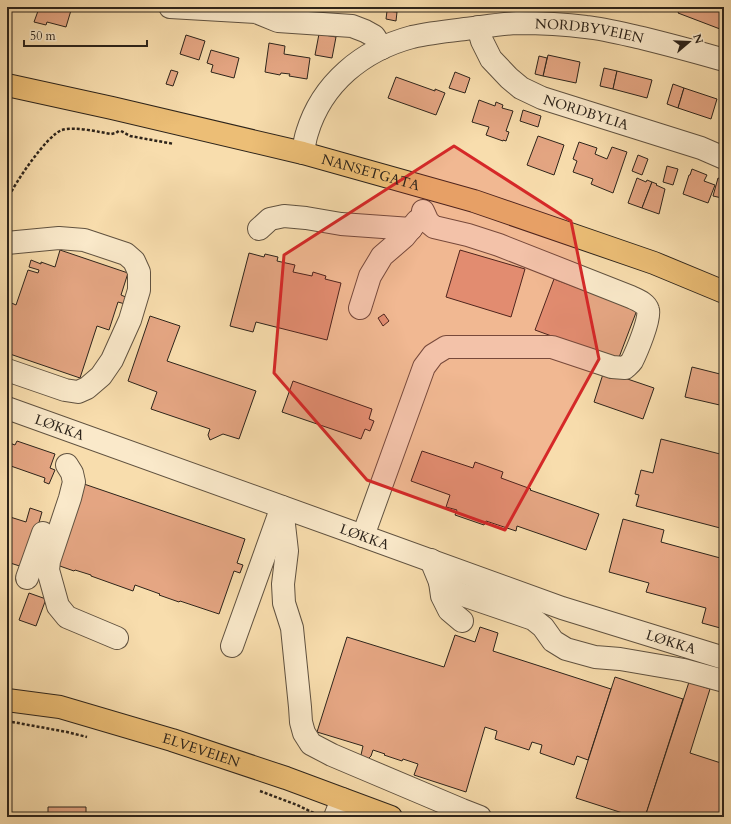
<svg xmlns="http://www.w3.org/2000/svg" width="731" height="824" viewBox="0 0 731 824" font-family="Cardo,serif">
<rect width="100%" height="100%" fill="#f8ddad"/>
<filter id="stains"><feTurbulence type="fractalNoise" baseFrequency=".005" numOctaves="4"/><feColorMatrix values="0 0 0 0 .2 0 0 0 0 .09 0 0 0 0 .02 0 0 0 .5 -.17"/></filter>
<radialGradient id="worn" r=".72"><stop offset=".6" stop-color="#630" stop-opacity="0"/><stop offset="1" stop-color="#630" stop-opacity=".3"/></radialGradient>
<g fill="#e5a683" stroke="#2d241b">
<polygon points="33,7 72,7 66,27 47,22 46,25 34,22 38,11 32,10"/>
<polygon points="399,7 424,7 400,11"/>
<polygon points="681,7 724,7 724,19 720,29 678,13"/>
<polygon points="387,11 397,12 396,21 386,19"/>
<polygon points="319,34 336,37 332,58 315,55"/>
<polygon points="186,35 205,41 199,60 180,54"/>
<polygon points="269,43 285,46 284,54 310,58 307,79 289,76 290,74 281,73 280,75 265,72"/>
<polygon points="211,50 239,58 234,78 211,72 213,65 207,63"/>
<polygon points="548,55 580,62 576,83 543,76"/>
<polygon points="539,56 547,58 543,76 535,74"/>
<polygon points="604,68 617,71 613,89 600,86"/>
<polygon points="171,70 178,72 173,86 166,84"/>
<polygon points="617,71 652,80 647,98 613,89"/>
<polygon points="455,72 470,78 465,93 449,88"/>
<polygon points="396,77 435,91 435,89 445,93 436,115 388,98"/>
<polygon points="673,84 684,88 678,108 667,104"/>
<polygon points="684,88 717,99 711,119 678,108"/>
<polygon points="479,100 495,106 496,102 503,105 502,108 513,111 506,131 509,132 506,141 503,140 503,141 486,135 489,127 472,122"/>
<polygon points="523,110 541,116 538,127 520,121"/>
<polygon points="538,136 564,145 554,175 527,165"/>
<polygon points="579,142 597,148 595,154 607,159 612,147 627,152 613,193 591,184 593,179 573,172 577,161 573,159"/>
<polygon points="638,155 648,159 642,175 632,171"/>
<polygon points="667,166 678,169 673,185 663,182"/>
<polygon points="692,169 707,175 704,181 715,185 708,203 683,194 689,175 690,175"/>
<polygon points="637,178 646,182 647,180 652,182 642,208 628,203"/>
<polygon points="718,178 724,180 724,193 722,198 713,196"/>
<polygon points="652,182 657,184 656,185 665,189 659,214 642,208"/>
<polygon points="60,250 128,273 121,295 128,298 125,304 118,302 109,330 97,326 80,378 7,353 7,331 8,328 7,328 7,301 16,305 28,270 38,273 39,270 29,267 31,260 41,264 41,262 55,267"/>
<polygon points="460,250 525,269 511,317 446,297"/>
<polygon points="249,253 264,257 265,254 278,257 277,261 295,265 293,272 312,276 313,272 326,276 325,279 341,283 327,340 256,322 253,332 230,326"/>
<polygon points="554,279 637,310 618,360 535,330"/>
<polygon points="384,314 389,321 383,326 378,318"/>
<polygon points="150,316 180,326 167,361 256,391 239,439 223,434 210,440 208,435 210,429 151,409 157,392 128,381"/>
<polygon points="692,367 724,375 724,406 685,397"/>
<polygon points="604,371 654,388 643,419 594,402"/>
<polygon points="293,381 372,409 369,419 374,421 370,431 365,429 361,439 282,412"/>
<polygon points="661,439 724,455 724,529 636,506 639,495 635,494 641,470 653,473"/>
<polygon points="17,441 55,454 50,468 55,470 49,484 44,482 45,478 8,465 9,463 7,463 7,442 15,445"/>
<polygon points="422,451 473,468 475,462 503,472 501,478 531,489 530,490 599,514 586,550 517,526 516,531 486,521 484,525 455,515 457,510 446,507 450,495 411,481"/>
<polygon points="84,484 245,539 237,563 243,565 240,573 234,571 219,614 180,601 179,602 159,595 160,594 135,585 133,591 91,576 91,575 75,570 74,571 57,565"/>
<polygon points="30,508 42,512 26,568 7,562 7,516 26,522"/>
<polygon points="623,519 664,530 661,542 724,559 724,629 702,623 706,608 646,592 649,583 609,572"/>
<polygon points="29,593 46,599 36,626 19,620"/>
<polygon points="480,627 498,633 493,651 611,689 588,760 577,756 574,765 540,753 542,745 532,742 529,750 495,739 497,731 485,727 466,792 414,775 418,764 403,759 402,761 384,755 385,754 373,750 371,756 368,759 362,756 361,755 363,746 317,732 347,637 444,667 455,635 475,642"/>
<polygon points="615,677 683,699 645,817 635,817 576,798"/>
<polygon points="689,682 710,689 690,753 724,764 724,817 645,817"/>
<polygon points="48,807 86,807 86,815 89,815 89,817 48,817"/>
</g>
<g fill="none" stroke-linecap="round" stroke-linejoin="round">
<defs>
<g id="minor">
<polyline points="170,7 256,12 278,21 352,26 365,31 374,36 382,48"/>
<path id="s1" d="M478,27L482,41L491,59L509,78L521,88L542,98L701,148L724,158"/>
<path id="s2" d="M303,153C304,146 305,139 307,133C322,83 363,50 412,37C429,33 448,31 465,29C482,27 500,24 517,23C539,23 563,24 586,27C605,29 624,34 642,38C670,45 697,52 724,60"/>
<polyline points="259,229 270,219 284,216 306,218 341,224 411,229"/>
<polyline points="7,243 17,242 59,238 84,240 126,254 134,261 139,272 139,290 130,320 112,360 101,376 87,388 78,392 65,390 7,370"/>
<polyline points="360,308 370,276 382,256 404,237 417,221"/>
<path id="s3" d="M7,408L363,536L562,608L724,658"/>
<polyline points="67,465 72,473 74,482 70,498 49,561 48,570 58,606 67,617 117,638"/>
<polyline points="282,507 287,551 283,584 284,603 292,628 300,707 301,722 304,733 311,744 332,755 462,810 480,817"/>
<path d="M363,536L424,367L433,355L446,347H552L612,367L625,368C627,366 630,364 632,361C636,353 651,318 648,310C646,303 637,300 631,297L499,245L468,235L434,227L428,222L423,211"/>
<polyline points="431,560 440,582 446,587 460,594 533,619 543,627 553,641 566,649 595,657 620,659 684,670 724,681"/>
<polyline points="27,578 43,533"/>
<polyline points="440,582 442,596 449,610 462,621"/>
<polyline points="232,646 280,512"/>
<polyline points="335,817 342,799"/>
</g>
<g id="major">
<path id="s4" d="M7,85L112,108L303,153L474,201L654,263L724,292"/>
</g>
<g id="highway">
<path id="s5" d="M7,700L60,707L172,740L286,778L391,817"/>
</g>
</defs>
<use href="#minor" stroke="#605240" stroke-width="24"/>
<use href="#major" stroke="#2d241b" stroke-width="24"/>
<use href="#highway" stroke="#2d241b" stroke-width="24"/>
<g stroke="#2d241b" stroke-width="2.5" stroke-dasharray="3 2" stroke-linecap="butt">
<polyline points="121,131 130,136 174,144"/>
<path d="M7,200C14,184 47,135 62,130C74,126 99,132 111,134L116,133L120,130"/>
<polyline points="7,721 67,732 87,737"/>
<polyline points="260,791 297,805 318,815"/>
</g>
<use href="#minor" stroke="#fae9ca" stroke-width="22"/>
<use href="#major" stroke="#ecbe76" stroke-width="22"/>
<use href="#highway" stroke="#ecbe76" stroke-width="22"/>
</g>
<path fill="#d62828" fill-opacity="0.2" stroke="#d62828" stroke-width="3" stroke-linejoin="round" d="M454,146L571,221L599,359L505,530L367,480L274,373L284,255Z"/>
<g text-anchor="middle" stroke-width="3.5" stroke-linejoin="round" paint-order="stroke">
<g font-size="14" fill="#2d241b" stroke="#fae9ca">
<text dy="5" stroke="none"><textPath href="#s2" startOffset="348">NORDBYVEIEN</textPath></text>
<text dy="5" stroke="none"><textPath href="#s1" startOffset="146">NORDBYLIA</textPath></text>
<text dy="5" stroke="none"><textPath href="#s4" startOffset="374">NANSETGATA</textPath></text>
<text dy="5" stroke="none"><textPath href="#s3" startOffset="56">LØKKA</textPath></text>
<text dy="5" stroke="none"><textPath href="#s3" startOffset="380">LØKKA</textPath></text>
<text dy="5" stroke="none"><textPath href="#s3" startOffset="704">LØKKA</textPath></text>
<text dy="5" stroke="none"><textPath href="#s5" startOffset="201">ELVEVEIEN</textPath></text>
</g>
</g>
<rect width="731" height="824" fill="none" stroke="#f8ddad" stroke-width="24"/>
<rect x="8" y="8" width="715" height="808" fill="none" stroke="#2d241b" stroke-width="2"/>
<rect x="12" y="12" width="707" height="800" fill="none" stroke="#2d241b"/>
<g transform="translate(689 42) rotate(71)" stroke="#fae9ca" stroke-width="3" paint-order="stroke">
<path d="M0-3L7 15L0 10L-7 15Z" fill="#2d241b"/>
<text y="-6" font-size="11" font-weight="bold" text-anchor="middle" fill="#2d241b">N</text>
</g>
<path d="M24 40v6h123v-6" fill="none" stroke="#2d241b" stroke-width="2"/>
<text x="30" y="40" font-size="12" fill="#2d241b" stroke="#fae9ca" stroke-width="3" paint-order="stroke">50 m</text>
<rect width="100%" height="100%" filter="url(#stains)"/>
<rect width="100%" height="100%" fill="url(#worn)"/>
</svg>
